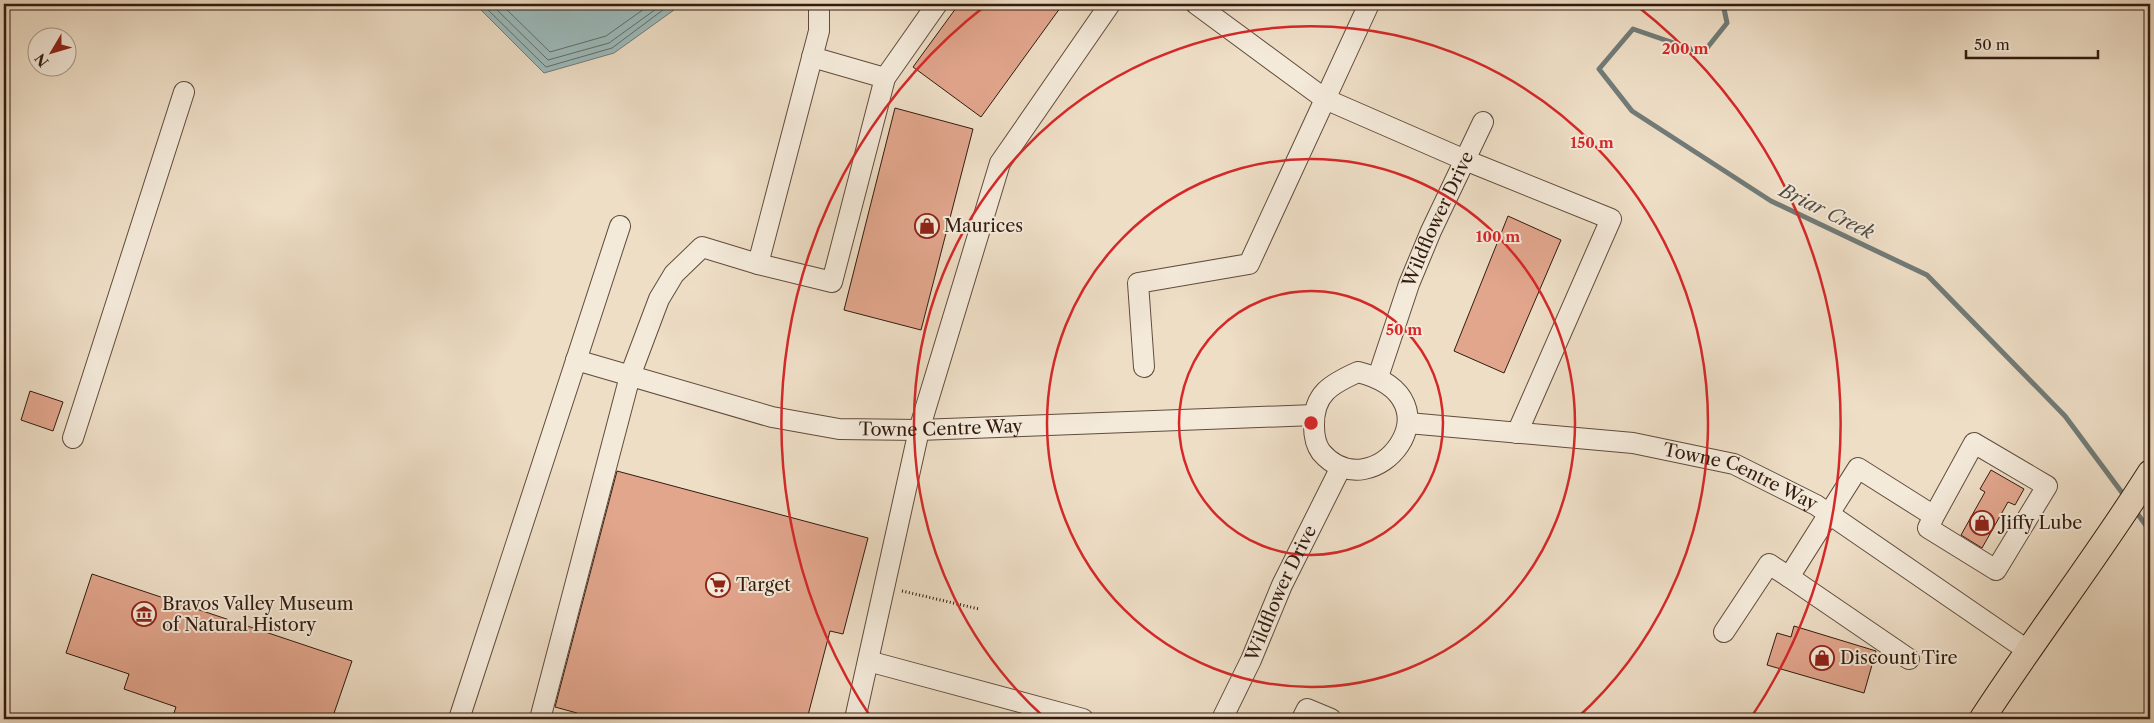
<svg xmlns="http://www.w3.org/2000/svg" width="2154" height="723" viewBox="0 0 2154 723" font-family="'Libre Caslon Text',serif">
<rect width="100%" height="100%" fill="#eedec6"/>
<filter id="stains"><feTurbulence type="fractalNoise" baseFrequency=".004" numOctaves="4"/><feColorMatrix values="0 0 0 0 .2 0 0 0 0 .09 0 0 0 0 .02 0 0 0 .5 -.17"/></filter>
<radialGradient id="worn" r=".72"><stop offset=".6" stop-color="#630" stop-opacity="0"/><stop offset="1" stop-color="#630" stop-opacity=".3"/></radialGradient>
<polygon fill="#9bbbbc" stroke="#717b77" points="475,4 677,4 674,10 614,53 544,73"/>
<g fill="none" stroke-linecap="round" stroke-linejoin="round">
<g stroke="#666b66" stroke-width="1">
<polyline points="482,4 546,67 612,48 671,4"/>
<polyline points="491,4 548,60 609,43 663,4"/>
<polyline points="501,4 550,52 606,36 651,4"/>
</g>
<g stroke="#717b77" stroke-width="5">
<polyline points="1723,4 1727,23 1703,53 1633,29 1599,69 1632,111 1771,201 1927,275 2065,416 2126,498"/>
<polyline points="2134,509 2150,531"/>
</g>
</g>
<g fill="#e2a68d" stroke="#321b0f">
<polygon points="959,4 1063,4 981,117 913,67"/>
<polygon points="895,108 973,129 921,330 844,310"/>
<polygon points="1508,216 1561,240 1504,373 1454,351"/>
<polygon points="30,391 63,402 53,431 21,420"/>
<polygon points="1991,470 2024,489 2015,505 2008,502 1982,548 1961,535 1985,492 1980,489"/>
<polygon points="617,471 868,538 843,634 830,631 807,719 576,719 577,713 555,707"/>
<polygon points="92,574 352,661 332,719 172,719 176,707 124,689 129,674 66,653"/>
<polygon points="1794,626 1876,651 1864,693 1767,665 1777,633 1791,637"/>
</g>
<g fill="none" stroke-linecap="round" stroke-linejoin="round">
<defs>
<g id="minor">
<polyline points="1196,4 1325,99 1465,160 1611,219 1517,433"/>
<polyline points="812,57 885,78"/>
<polyline points="758,264 832,282 885,78 937,4"/>
<path id="s1" d="M576,360L772,417L839,429L919,430L1314,415"/>
<polyline points="1144,367 1138,283 1249,264 1369,4"/>
<path d="M1358,372C1465,399 1373,513 1321,452C1316,445 1314,434 1314,426C1313,394 1331,384 1358,372Z"/>
<path id="s2" d="M1378,377L1409,284L1431,231L1483,122"/>
<path id="s3" d="M1408,423L1633,443L1734,464L1816,505L2027,650"/>
<polyline points="73,438 184,92"/>
<polyline points="1789,577 1909,659"/>
<polyline points="1724,632 1769,564 1789,577 1858,468 1934,516 1974,443 2047,486 1996,570 1928,528 1934,516"/>
<polyline points="868,661 1083,719"/>
<polyline points="459,719 620,226"/>
<polyline points="540,719 630,376 659,299 674,274 702,247 758,264 819,31 819,4"/>
<polyline points="855,719 919,430 1000,163 1110,4"/>
<path id="s4" d="M1222,719L1251,660L1282,585L1341,467"/>
<polyline points="1302,719 1307,709 1331,719"/>
</g>
<path id="major" d="M1982,719C2036,636 2097,557 2150,473"/>
</defs>
<use href="#minor" stroke="#614c3d" stroke-width="22"/>
<use href="#major" stroke="#321b0f" stroke-width="27"/>
<polyline stroke="#321b0f" stroke-width="3" stroke-dasharray="1 2.5" stroke-linecap="butt" points="902,591 979,609"/>
<use href="#minor" stroke="#f4eada" stroke-width="20"/>
<use href="#major" stroke="#eedec6" stroke-width="25"/>
</g>
<g fill="none" stroke="#d62828" stroke-width="2.5">
<circle cx="1311" cy="423" r="132"/>
<circle cx="1311" cy="423" r="264"/>
<path d="M1045 718A397 397 0 1 1 1577 718"/>
<path d="M872 719A529 529 0 0 1 985 6M1637 6A529 529 0 0 1 1750 719"/>
</g>
<defs>
<symbol id="shop-ring" viewBox="-11 -11 22 22"><circle r="9.5" fill="#f4eada" stroke="#8f2418" stroke-width="1.5"/><path d="M-5-2.5h2.3a2.7 3.5 0 0 1 5.4 0H5L5.5 6h-11ZM-1.5-2.5h3a1.5 2.3 0 0 0-3 0Z" fill="#8f2418"/></symbol>
<symbol id="supermarket-ring" viewBox="-11 -11 22 22"><circle r="9.5" fill="#f4eada" stroke="#8f2418" stroke-width="1.5"/><path d="M-6-5.5h2.5l.6 2H6L4.5 2H-2.5L-4.4-4H-6ZM-1.5 3.2a1.3 1.3 0 1 0 .1 0ZM3 3.2a1.3 1.3 0 1 0 .1 0Z" fill="#8f2418"/></symbol>
<symbol id="museum-ring" viewBox="-11 -11 22 22"><circle r="9.5" fill="#f4eada" stroke="#8f2418" stroke-width="1.5"/><path d="M0-6L6-3V-2H-6V-3ZM-5-1h2V3h-2ZM-1-1h2V3h-2ZM3-1h2V3H3ZM-6 4H6V6H-6Z" fill="#8f2418"/></symbol>
</defs>
<g fill-rule="evenodd">
<use href="#shop-ring" x="913" y="212" width="28" height="28"/>
<use href="#shop-ring" x="1968" y="509" width="28" height="28"/>
<use href="#supermarket-ring" x="704" y="571" width="28" height="28"/>
<use href="#museum-ring" x="130" y="600" width="28" height="28"/>
<use href="#shop-ring" x="1808" y="644" width="28" height="28"/>
</g>
<g text-anchor="middle" stroke-width="4" stroke-linejoin="round" paint-order="stroke">
<g font-size="18" fill="#321b0f" stroke="#f4eada">
<text dy="6" stroke="none"><textPath href="#s2" startOffset="169">Wildflower Drive</textPath></text>
<text dy="6" stroke="none"><textPath href="#s1" startOffset="374">Towne Centre Way</textPath></text>
<text dy="6" stroke="none"><textPath href="#s3" startOffset="339">Towne Centre Way</textPath></text>
<text dy="6" stroke="none"><textPath href="#s4" startOffset="139">Wildflower Drive</textPath></text>
</g>
<g font-size="18" fill="#321b0f" stroke="#f4eada" text-anchor="start">
<text x="944" y="232">Maurices</text>
<text x="2000" y="529">Jiffy Lube</text>
<text x="736" y="591">Target</text>
<text x="162" y="610">Bravos Valley Museum<tspan x="162" dy="21">of Natural History</tspan></text>
<text x="1840" y="664">Discount Tire</text>
</g>
<g font-size="19" font-style="italic" fill="#524b43" stroke="#f4eada">
<text transform="translate(1827 211) rotate(26)" y="7">Briar Creek</text>
</g>
</g>
<circle cx="1311" cy="423" r="8" fill="#d62828" stroke="#f4eada" stroke-width="2.5"/>
<g font-size="15" text-anchor="middle" font-weight="bold" fill="#d62828" stroke="#f4eada" stroke-width="4" stroke-linejoin="round" paint-order="stroke">
<text x="1685" y="54">200 m</text>
<text x="1592" y="148">150 m</text>
<text x="1498" y="242">100 m</text>
<text x="1404" y="335">50 m</text>
</g>
<rect width="2154" height="723" fill="none" stroke="#eedec6" stroke-width="20"/>
<rect x="5" y="5" width="2144" height="713" fill="none" stroke="#321b0f" stroke-width="2.5"/>
<rect x="10" y="10" width="2134" height="703" fill="none" stroke="#321b0f"/>
<g transform="translate(52 52) rotate(232)"><circle r="24" fill="#f4eada" stroke="#a69789"/>
<path d="M0-4L9 19L0 12L-9 19Z" fill="#8f2418"/>
<text y="-8" font-size="14" font-weight="bold" text-anchor="middle" fill="#321b0f">N</text>
</g>
<path d="M1966 50v8h132v-8" fill="none" stroke="#321b0f" stroke-width="2.5"/>
<text x="1974" y="50" font-size="15" fill="#321b0f" stroke="#f4eada" stroke-width="4" paint-order="stroke">50 m</text>
<rect width="100%" height="100%" filter="url(#stains)"/>
<rect width="100%" height="100%" fill="url(#worn)"/>
</svg>
